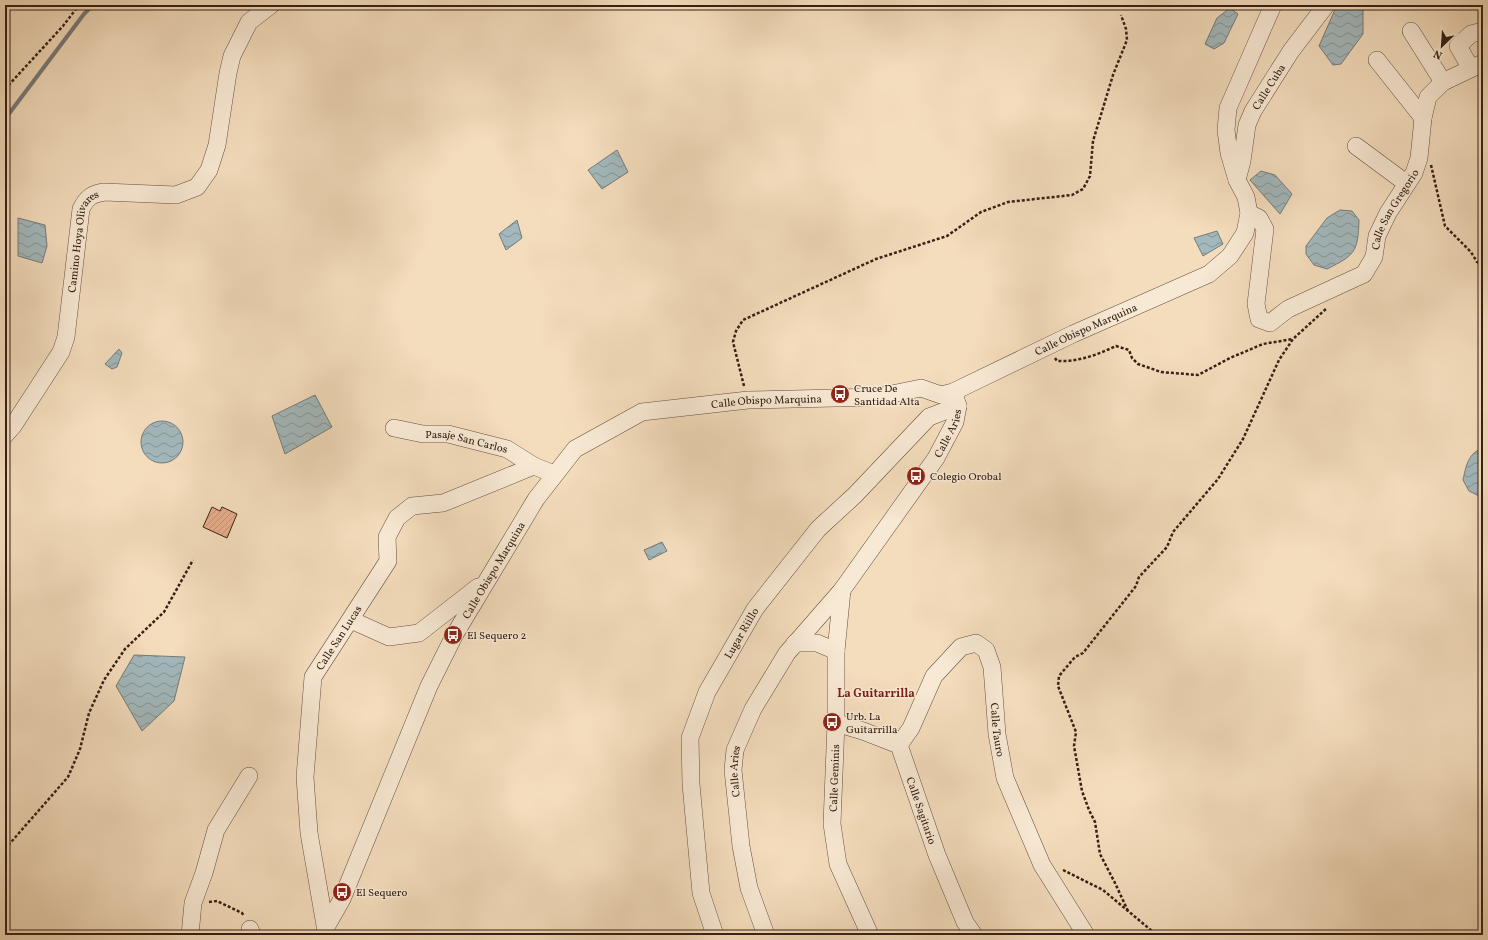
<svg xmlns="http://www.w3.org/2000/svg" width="1488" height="940" viewBox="0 0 1488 940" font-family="Vollkorn,serif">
<defs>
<pattern id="water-waves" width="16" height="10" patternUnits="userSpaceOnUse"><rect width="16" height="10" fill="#a2b8bc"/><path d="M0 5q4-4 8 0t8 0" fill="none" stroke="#859598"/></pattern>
<pattern id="building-hatch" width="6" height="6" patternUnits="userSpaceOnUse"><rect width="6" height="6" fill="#eaaf8d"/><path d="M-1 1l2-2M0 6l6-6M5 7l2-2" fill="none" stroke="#c99679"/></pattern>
</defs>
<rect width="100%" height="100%" fill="#f4ddbd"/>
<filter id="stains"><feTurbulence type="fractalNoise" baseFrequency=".005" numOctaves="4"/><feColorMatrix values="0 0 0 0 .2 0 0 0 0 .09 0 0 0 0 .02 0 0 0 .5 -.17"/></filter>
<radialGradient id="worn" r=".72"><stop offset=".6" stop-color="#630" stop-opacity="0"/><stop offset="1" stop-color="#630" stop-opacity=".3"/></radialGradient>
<g fill="url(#water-waves)" stroke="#767b79">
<polygon points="1337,5 1365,5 1363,11 1363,34 1341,64 1333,65 1319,46"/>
<polygon points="1230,8 1238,14 1224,43 1214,49 1205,44 1217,18"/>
<polygon points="617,150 628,172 602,189 588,170"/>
<polygon points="1261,171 1275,175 1292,194 1280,214 1250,180"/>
<path d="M1340,210L1352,211L1359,220C1358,252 1355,255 1327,269L1314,265L1306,254V246L1327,218Z"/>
<polygon points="18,218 45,225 47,246 42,263 18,256"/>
<polygon points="517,220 522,238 506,250 499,234"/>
<polygon points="1217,231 1223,244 1203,256 1194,238"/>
<polygon points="119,349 122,353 117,367 112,369 105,364"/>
<polygon points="315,395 332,427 285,454 272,416"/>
<circle cx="162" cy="442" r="21"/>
<path d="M1483,448V498L1469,491L1463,480C1466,466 1468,453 1483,448Z"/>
<polygon points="662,542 667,551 649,560 644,550"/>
<polygon points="134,655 185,657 174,701 142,731 116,686"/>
</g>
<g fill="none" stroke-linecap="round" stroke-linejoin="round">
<polyline stroke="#767b79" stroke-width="4" points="5,119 84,14 93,5"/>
</g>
<polygon fill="url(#building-hatch)" stroke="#352014" points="212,507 220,511 222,507 237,514 227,538 203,527"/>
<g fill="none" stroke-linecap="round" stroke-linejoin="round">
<defs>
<g id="minor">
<polyline points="1411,31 1443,82"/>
<polyline points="1377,60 1423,118"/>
<polyline points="1470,67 1458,46 1471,34 1483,31"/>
<polyline points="1356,146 1406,183"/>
<path id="s1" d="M1237,180L1242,161L1247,125L1253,111L1291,51L1326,5"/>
<path id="s2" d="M1249,213L1259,218L1265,229L1256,304L1259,319L1270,323L1288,309L1364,274L1374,257L1377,236L1388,213L1414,173L1419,158L1423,118L1428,97L1443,82L1483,63"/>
<path id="s3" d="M394,428L423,434H448L507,449L534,466"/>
<path id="s4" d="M5,435L13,426L61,352L66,337L81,209C87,197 92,194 104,192L176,195L197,187L209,170L217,145L228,73L232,56L249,22L271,5"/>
<polyline points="842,590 836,651 836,723 832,824 838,864 870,935"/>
<polyline points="351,620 389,637 419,633 478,587"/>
<polyline points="795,643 817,643 836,651"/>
<path id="s5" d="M836,723L863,731L899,745L937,855L965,922L974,935"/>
<path id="s6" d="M899,745L911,728L934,676L961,647L976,643L986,650L992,667L997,734L1005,778L1042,865L1086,935"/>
<path id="s7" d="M326,927L342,899L429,686L455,634L536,499L575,449L642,412L748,400L877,397L921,388L941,395L953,392L1073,334L1209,274L1230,256L1245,233L1249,213L1246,197L1237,180L1229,153L1226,130L1228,108L1273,5"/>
<polyline points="250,929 252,935"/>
<path id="s8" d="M326,931L309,833L305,777L313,677L388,561L387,537L397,518L412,506L443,503L534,466L554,474"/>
<polyline points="190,935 193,903 204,873 216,830 249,776"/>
<path id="s9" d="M715,935L701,893L691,784L690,738L707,692L755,609L818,529L855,495L929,417L958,406"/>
<path id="s10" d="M766,935L749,888L741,846L733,770L735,750L753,709L787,653L842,590L936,458L955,422L958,406L955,397"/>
</g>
</defs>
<use href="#minor" stroke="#654f3e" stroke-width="18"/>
<g stroke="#352014" stroke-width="2.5" stroke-dasharray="3 2" stroke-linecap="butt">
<polyline points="5,89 63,26 79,5"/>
<polyline points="1431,165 1445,226 1471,252 1477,262 1483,265"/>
<path d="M1055,358L1057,361C1078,362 1097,355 1116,346L1129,350L1132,358L1138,364L1161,372L1198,375L1230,358L1263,344L1293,339"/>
<polyline points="744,386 733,342 736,331 743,320 876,259 947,236 981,212 1008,202 1072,195 1083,189 1090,176 1093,141 1113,75 1127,40 1126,29 1121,15"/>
<polyline points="5,849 68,777 80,749 89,713 104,680 125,649 164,612 193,560"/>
<polyline points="1063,870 1103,890 1152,931 1154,935"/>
<polyline points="209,902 217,901 242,913 244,916"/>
<polyline points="1128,911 1115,883 1100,854 1095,822 1089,810 1082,791 1074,746 1076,732 1058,686 1059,676 1075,657 1083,653 1136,586 1139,577 1167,547 1173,532 1218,479 1243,439 1279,360 1293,339 1327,308"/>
</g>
<use href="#minor" stroke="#f8e9d4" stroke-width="17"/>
</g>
<defs>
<symbol id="bus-disc" viewBox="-11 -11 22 22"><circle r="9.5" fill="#8f2418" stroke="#f8e9d4"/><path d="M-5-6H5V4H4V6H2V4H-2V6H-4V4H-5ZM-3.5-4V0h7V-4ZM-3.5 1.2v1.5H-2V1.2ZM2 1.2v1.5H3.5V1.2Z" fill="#fff"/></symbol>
</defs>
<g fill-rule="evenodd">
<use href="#bus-disc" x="829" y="383" width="22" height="22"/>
<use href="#bus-disc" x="905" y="465" width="22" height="22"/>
<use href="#bus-disc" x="442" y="624" width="22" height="22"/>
<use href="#bus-disc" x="821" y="711" width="22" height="22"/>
<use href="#bus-disc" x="331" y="881" width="22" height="22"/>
</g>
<g text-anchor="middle" stroke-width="3" stroke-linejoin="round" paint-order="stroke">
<g font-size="11" fill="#352014" stroke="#f8e9d4">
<text dy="4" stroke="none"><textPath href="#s1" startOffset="100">Calle Cuba</textPath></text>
<text dy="4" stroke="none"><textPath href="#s2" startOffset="305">Calle San Gregorio</textPath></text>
<text dy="4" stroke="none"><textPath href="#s4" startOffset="215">Camino Hoya Olivares</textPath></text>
<text dy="4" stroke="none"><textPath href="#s7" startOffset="1079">Calle Obispo Marquina</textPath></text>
<text dy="4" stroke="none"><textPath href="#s7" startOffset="743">Calle Obispo Marquina</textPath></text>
<text dy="4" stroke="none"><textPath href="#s10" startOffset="573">Calle Aries</textPath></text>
<text dy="4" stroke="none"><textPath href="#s3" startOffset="74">Pasaje San Carlos</textPath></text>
<text dy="4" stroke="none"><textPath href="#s7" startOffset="395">Calle Obispo Marquina</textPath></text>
<text dy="4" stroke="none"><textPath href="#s9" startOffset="317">Lugar Riillo</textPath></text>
<text dy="4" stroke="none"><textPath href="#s8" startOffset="303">Calle San Lucas</textPath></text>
<text dy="4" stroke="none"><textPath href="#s6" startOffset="226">Calle Tauro</textPath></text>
<text dy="4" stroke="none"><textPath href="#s10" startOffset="168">Calle Aries</textPath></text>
<text transform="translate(834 778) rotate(-88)" y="4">Calle Geminis</text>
<text dy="4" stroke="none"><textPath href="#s5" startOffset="136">Calle Sagitario</textPath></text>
</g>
<g font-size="11" fill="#352014" stroke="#f8e9d4" text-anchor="start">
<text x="854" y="392">Cruce De<tspan x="854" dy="13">Santidad Alta</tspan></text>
<text x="930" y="480">Colegio Orobal</text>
<text x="467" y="639">El Sequero 2</text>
<text x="846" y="720">Urb. La<tspan x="846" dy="13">Guitarrilla</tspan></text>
<text x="356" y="896">El Sequero</text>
</g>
<g font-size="12" font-weight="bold" fill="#7a1f14" stroke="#f8e9d4">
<text x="876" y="697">La Guitarrilla</text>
</g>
</g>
<rect width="1488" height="940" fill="none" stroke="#f4ddbd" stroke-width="20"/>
<rect x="6" y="6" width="1476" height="928" fill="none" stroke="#352014" stroke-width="2"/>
<rect x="10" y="10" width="1468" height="920" fill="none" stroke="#352014"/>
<g transform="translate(1442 46) rotate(205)" stroke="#f8e9d4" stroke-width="3" paint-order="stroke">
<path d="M0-3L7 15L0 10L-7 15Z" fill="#352014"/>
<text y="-6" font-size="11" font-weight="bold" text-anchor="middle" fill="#352014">N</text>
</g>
<rect width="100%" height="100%" filter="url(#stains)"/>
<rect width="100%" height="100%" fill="url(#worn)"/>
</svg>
